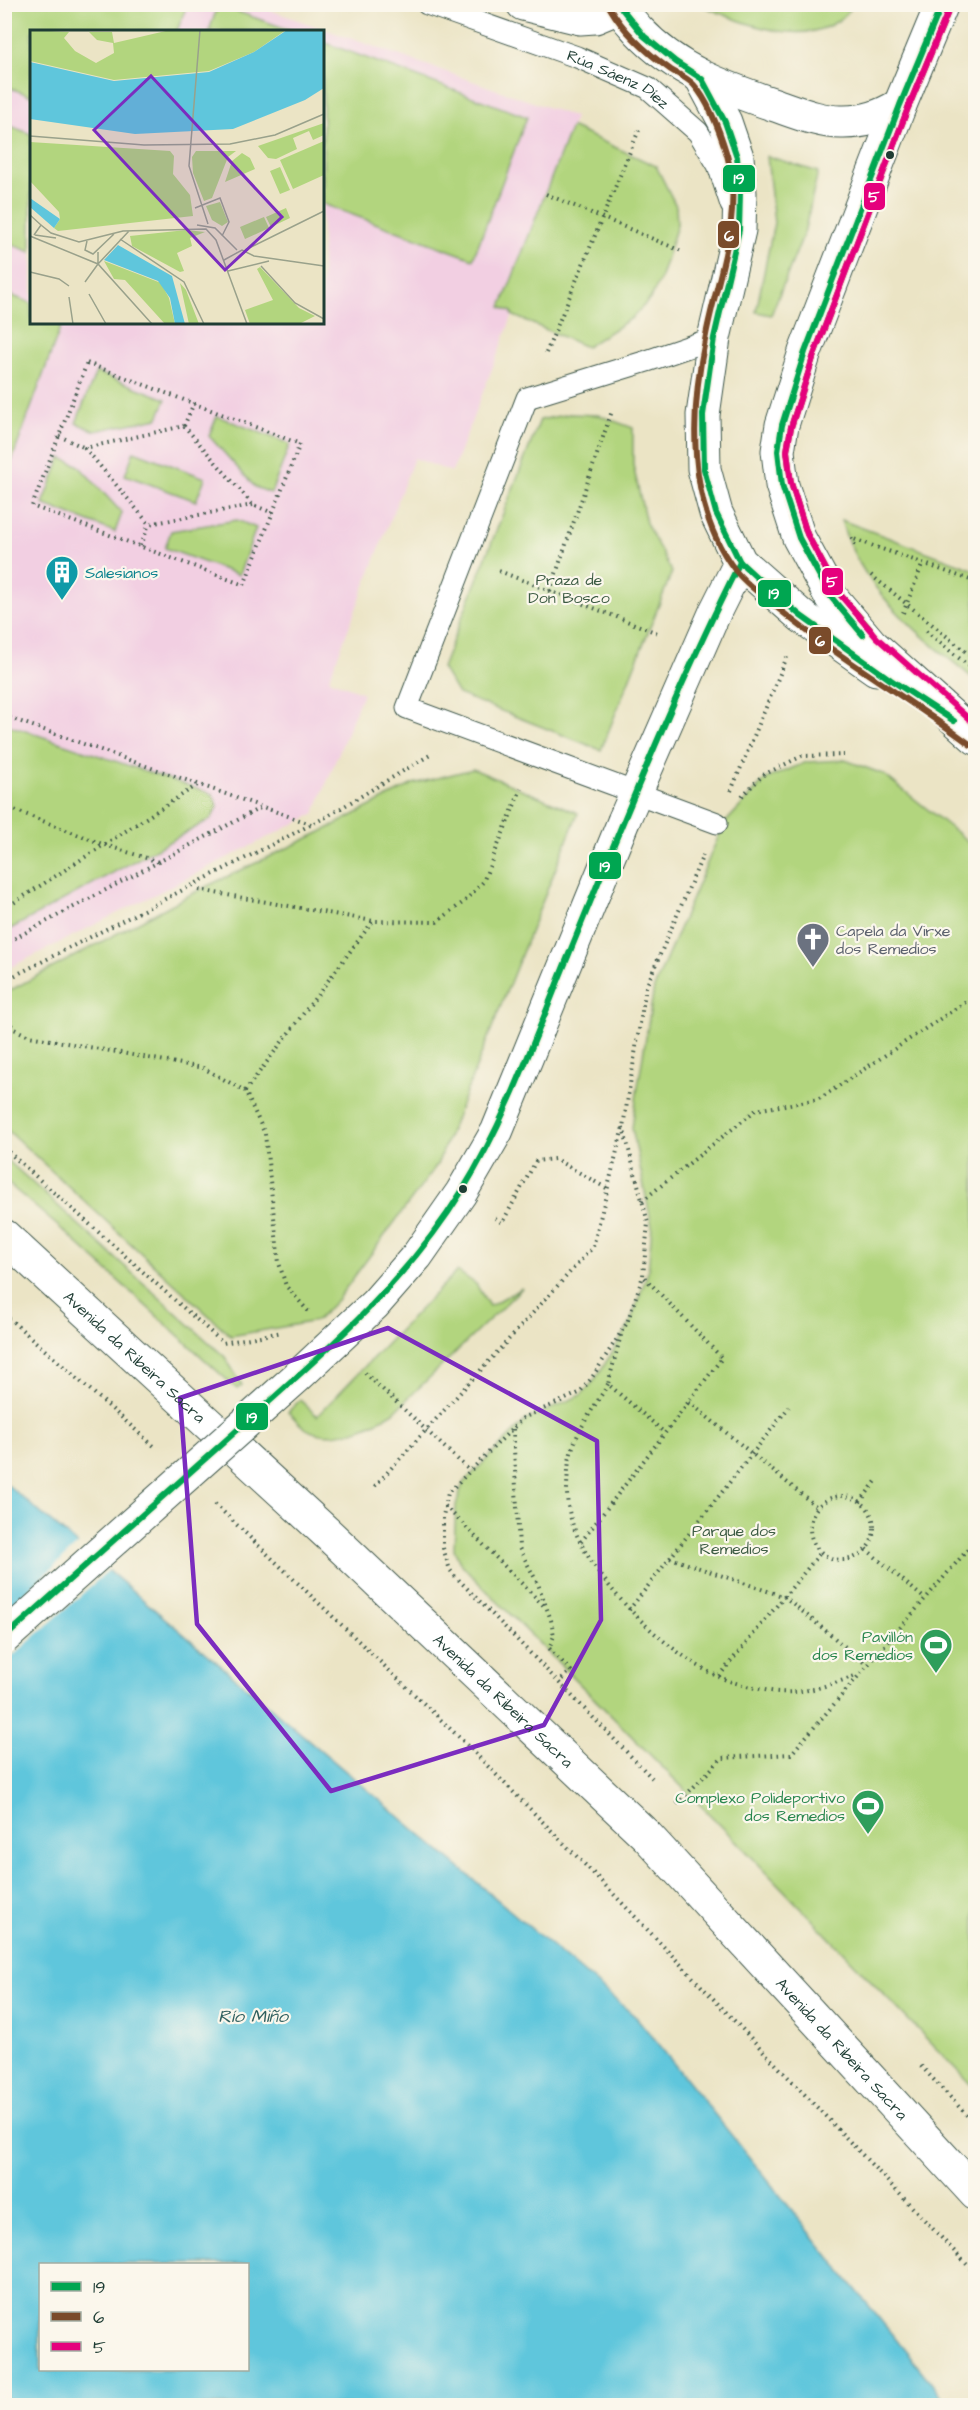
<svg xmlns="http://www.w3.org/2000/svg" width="980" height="2410" viewBox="0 0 980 2410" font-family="'Architects Daughter',sans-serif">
<rect width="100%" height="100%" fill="#fbf7ec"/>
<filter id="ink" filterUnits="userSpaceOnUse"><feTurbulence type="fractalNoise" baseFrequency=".0167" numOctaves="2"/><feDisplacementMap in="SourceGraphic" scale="12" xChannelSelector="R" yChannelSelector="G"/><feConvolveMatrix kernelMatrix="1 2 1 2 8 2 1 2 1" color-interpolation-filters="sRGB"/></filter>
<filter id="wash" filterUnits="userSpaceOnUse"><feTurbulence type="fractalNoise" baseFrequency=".008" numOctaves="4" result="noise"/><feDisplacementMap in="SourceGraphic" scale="24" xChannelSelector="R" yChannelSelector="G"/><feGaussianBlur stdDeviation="1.35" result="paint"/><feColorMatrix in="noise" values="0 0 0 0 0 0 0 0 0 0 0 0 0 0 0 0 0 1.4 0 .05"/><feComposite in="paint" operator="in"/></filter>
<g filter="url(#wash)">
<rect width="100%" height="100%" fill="#ebe4c5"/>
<path fill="#f2cfe2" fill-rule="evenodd" d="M5,5H255L575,117L501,308L514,312L452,472L414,458L329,679L363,693L314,814L5,970ZM32,32H322V322H32Z"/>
<g fill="#b2d57e" stroke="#688959" stroke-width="1.5">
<polygon points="5,4 187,4 187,5 177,31 32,32 31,96 5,86"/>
<polygon points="218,5 293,31 209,31"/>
<path d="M700,5H853C819,56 745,24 700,5Z"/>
<polygon points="323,42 527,117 473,259 323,204"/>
<polygon points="5,124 31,134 31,252 5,242"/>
<polygon points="571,127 656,166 676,206 677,225 660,280 650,299 632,318 586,347 512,315 512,312 501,307"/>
<polygon points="767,156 818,172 804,233 771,315 756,312 774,223"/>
<polygon points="5,293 31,303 32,322 62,323 5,479"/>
<polygon points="96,372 166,399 158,418 95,431 76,423"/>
<polygon points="569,414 598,415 633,428 633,465 646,523 672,572 601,750 458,694 442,668 540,420"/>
<polygon points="217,416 290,444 271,493 255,487 209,436"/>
<polygon points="134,451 205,478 196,501 125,475"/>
<polygon points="61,458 78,465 122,513 115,532 43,504"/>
<polygon points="237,520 256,528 239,575 165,548 171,531"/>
<path d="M841,520L975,570V680C921,635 861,592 841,520Z"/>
<polygon points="5,724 213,794 218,807 211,819 5,932"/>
<polygon points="845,760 883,774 975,847 975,2089 746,1851 474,1578 459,1561 454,1549 456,1505 463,1483 526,1420 581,1395 594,1381 629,1326 648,1272 652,1226 632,1128 638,1086 654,988 713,849 724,824 766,779 807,762"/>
<polygon points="473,769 578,813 437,1165 337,1300 316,1321 231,1336 5,1128 5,993 199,890 321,832 413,784"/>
<polygon points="5,1158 225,1357 242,1385 237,1389 66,1233 5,1181"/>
<path d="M457,1271L476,1284L489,1306L522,1288L394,1412C372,1426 330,1445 305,1428C299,1424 294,1417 288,1412L300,1400L317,1416Z"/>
</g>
<path fill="#5fc6dc" stroke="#3f8288" stroke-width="1.5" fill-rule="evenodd" d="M4,1482L637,2018L949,2405L15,2406L5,2397ZM40,2264H248V2370H40Z"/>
<polygon fill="#ebe4c5" points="81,1542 111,1568 4,1664 5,1611"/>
</g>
<g filter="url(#ink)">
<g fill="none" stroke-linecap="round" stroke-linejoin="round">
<defs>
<g id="service">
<path id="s1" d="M427,4L577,57L648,88L698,132L718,165L731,205"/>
<polyline points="714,338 647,361 527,398 407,708 717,823"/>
</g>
<polyline id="pedestrian" points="624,820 716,610 740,562"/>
<g id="tertiary">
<polyline points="523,4 580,18 595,17 619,7"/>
<path d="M618,4C623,14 631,22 638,30C677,72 725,88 778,106C798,113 823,123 844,122C866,122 882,116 900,105"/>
<polyline points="942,4 900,105 805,352 782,425 778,451 782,485 799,538 831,597 871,644 976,738"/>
<polyline points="702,79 725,122 737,157 740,193 739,230 714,338 703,415 704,469 716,513 740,562 801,616 876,669"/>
</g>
<g id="trunk">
<path id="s2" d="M4,1236L329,1535L647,1836L976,2194"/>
</g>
</defs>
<use href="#service" stroke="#3e564a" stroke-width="23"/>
<use href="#pedestrian" stroke="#3e564a" stroke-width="34"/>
<use href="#tertiary" stroke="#3e564a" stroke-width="35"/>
<use href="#trunk" stroke="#3e564a" stroke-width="35"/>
<g stroke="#3e564a" stroke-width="4" stroke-dasharray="1.5 4.5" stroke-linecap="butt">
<polyline points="546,194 684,252"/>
<polyline points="546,353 639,130"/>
<polygon points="87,363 300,444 244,585 32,506"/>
<polyline points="184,426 194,403"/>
<polyline points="59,436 85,448"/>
<polyline points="253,505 149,524 85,448 184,426 253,505 273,513"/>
<polyline points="855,545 851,538 976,582"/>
<polyline points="141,546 149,524"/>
<polyline points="499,571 660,634"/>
<polyline points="871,575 976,660"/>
<polyline points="550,591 612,411"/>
<polyline points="903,613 923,563"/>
<polyline points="926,631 976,672"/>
<polyline points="4,716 311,824"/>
<polyline points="4,725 10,718"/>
<polyline points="731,791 787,657"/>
<polyline points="742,796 763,775 802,756 844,755"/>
<polyline points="4,806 105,845 159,862"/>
<polyline points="199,890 373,921 437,922 465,901 483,882 521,789"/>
<polyline points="4,909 199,784"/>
<polyline points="4,944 262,807"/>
<polyline points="4,981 326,817 430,755"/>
<polyline points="4,1015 14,1029 29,1036 203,1068 245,1091 265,1134 279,1263 286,1286 308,1311"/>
<polyline points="245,1091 373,921"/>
<polyline points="623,1127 648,1223 643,1276 627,1323 591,1379 579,1393 523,1418 448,1493 443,1516 443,1548 450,1570 454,1575 652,1778"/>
<polyline points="4,1148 223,1343 282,1332"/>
<polyline points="642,1201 756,1110 819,1099 976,995"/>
<polyline points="495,1218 502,1223 536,1161 555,1159 608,1189"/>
<polyline points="4,1314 155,1447"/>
<polyline points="621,1335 608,1384 665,1433 722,1358 643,1276"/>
<polyline points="365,1373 470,1471"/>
<path d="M608,1384C593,1410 570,1438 568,1470C567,1482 566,1498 569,1511C581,1571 663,1651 717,1676C732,1683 753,1688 770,1691C801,1696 829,1685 858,1675"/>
<polyline points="689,1402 817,1507"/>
<polyline points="513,1429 519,1548 538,1584 551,1620 554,1636 549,1648 571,1671 559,1682"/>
<polyline points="375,1486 593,1247 623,1127 646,987 703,855"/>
<circle cx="842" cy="1528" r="32"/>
<polyline points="860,1502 877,1480"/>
<polyline points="215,1504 462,1740 601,1881 976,2274"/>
<polyline points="445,1506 546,1608"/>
<polyline points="581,1542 665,1433"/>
<polyline points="866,1549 925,1599"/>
<polyline points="670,1558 785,1597 867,1665"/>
<polyline points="629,1610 789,1407"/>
<polyline points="719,1676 821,1552"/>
<polyline points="677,1804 722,1758 791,1754 976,1540"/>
<polyline points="921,2066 976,2125"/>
</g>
<use href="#service" stroke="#fff" stroke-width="21"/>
<use href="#pedestrian" stroke="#fff" stroke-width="32"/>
<use href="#tertiary" stroke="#fff" stroke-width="33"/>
<use href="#trunk" stroke="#fff" stroke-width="33"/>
<defs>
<polyline id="pedestrian-bridge" points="4,1638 296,1378 375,1304 417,1256 461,1193 497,1131 624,820"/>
</defs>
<use href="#pedestrian-bridge" stroke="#3e564a" stroke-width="34" stroke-linecap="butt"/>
<use href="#pedestrian-bridge" stroke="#fff" stroke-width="32"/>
<defs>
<g id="bus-1">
<polyline points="618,4 644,36 676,62 702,79 725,122 737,157 740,193 739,230 714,338 703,415 704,469 716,513 740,562 766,586 801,616 891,680 954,721"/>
<polyline points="863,635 831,597 799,538 782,485 778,451 782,425 805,352 900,105 942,4"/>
<path d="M4,1638C81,1569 158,1501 234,1433C317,1359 403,1287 462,1191C508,1117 536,1034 569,954C623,822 676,689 740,562"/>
</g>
<g id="bus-2">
<path d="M610,8C625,34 647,53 671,70C679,75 688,78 694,85C710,103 720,132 727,155C744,215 717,277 706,335C690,411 686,505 735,570C747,586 765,597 780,610C840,659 908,698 971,745"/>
<polyline points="870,629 838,592 807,534 791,483 787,451 791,427 814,355 908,108 950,7"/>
</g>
<polyline id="bus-3" points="950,7 908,108 814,355 791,427 787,451 791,483 807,534 838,592 877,638 976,725"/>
</defs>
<use href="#bus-1" stroke="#fbf7ec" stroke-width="10"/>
<use href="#bus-2" stroke="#fbf7ec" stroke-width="10"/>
<use href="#bus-3" stroke="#fbf7ec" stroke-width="10"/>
<use href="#bus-1" stroke="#00a651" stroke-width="6"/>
<use href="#bus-2" stroke="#7a4b2a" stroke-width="6"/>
<use href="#bus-3" stroke="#e5007d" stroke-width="6"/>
</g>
</g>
<path fill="none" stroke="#7b2cbf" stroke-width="4.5" stroke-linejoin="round" d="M388,1328L597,1441L601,1620L544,1725L331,1791L197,1624L180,1398Z"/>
<defs>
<symbol id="building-pin" viewBox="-11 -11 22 30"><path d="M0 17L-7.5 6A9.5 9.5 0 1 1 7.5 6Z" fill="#0f9aa8" stroke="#fbf7ec"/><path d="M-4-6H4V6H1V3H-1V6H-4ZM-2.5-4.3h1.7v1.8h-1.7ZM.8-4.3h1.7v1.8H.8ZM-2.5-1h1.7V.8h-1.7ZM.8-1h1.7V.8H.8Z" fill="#fff"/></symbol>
<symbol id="church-pin" viewBox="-11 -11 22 30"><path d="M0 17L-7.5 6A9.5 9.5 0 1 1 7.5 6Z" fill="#6b7280" stroke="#fbf7ec"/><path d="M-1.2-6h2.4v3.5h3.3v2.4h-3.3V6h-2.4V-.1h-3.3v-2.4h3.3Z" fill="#fff"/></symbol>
<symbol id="stadium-pin" viewBox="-11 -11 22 30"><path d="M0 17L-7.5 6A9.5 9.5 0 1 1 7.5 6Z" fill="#2e9e5b" stroke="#fbf7ec"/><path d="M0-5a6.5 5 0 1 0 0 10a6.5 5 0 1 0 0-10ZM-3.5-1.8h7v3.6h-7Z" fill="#fff"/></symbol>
</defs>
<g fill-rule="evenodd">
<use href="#building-pin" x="43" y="553" width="38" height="52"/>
<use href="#church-pin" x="794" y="920" width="38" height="52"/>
<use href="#stadium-pin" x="917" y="1626" width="38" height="52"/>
<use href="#stadium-pin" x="849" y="1787" width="38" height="52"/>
</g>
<g fill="#1f3d34" stroke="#fbf7ec" stroke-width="2">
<circle cx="890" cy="155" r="5"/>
<circle cx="463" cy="1189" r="5"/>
</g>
<g text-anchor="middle" stroke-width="4.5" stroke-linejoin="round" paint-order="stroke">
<g font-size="16" fill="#1f3d34" stroke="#fbf7ec">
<text dy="6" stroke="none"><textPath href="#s1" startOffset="206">Rúa Sáenz Díez</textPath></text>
<text dy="6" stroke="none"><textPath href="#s2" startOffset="178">Avenida da Ribeira Sacra</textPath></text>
<text dy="6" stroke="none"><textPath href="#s2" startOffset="682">Avenida da Ribeira Sacra</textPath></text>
<text dy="6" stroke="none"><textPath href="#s2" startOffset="1168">Avenida da Ribeira Sacra</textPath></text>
</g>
<g font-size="16" fill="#0d838f" stroke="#fbf7ec" text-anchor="start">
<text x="85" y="578">Salesianos</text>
</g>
<g font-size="16" fill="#3c5b43" stroke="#fbf7ec">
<text x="569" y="585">Praza de<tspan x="569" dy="18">Don Bosco</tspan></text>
<text x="734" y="1536">Parque dos<tspan x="734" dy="18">Remedios</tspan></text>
</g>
<g font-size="16" fill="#5b616d" stroke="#fbf7ec" text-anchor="start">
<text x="836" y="936">Capela da Virxe<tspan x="836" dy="18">dos Remedios</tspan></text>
</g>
<g font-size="16" fill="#27864d" stroke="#fbf7ec" text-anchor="end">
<text x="913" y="1642">Pavillón<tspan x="913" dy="18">dos Remedios</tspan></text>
<text x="845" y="1803">Complexo Polideportivo<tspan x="845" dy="18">dos Remedios</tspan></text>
</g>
<g font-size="18" font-style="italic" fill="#2f5f5e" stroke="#fbf7ec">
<text x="253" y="2022">Río Miño</text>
</g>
</g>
<g transform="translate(30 30)">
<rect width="294" height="294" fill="#ebe4c5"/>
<path d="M0,0L39,2L34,8L45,21L66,33L84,23L83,13L67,10L59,2H82L84,13L140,0H256L224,22L179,41L84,50L0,31ZM294,93V105L283,110L279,101L263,108L267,119L246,129L238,128L228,116ZM294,111V145L263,159L250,130ZM0,112L140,121L144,126L143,144L160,165L163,186L28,201L24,198L30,189L29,182L0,151ZM166,121H206L198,127L182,168L174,171L163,143L162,127ZM212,123L220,128L225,139L195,152L202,131ZM250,137L260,160L250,164L240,141ZM190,172L198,192L192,196L182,190L176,176ZM256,178L260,188L241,197L236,187ZM234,187L239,198L215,209L210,197ZM156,200L175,202L160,208L162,216L147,223L154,241L150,242L102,216L100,206ZM74,231L131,253L139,268L145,294H135L95,250L84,249ZM230,237L269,278L285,286L269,294H220L215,280L243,270L227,239ZM150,253L156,260L169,294H159Z" fill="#b2d57e"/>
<path d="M257,0H294V58L275,70L203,99L105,104L0,89V32L84,51L179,42L224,22ZM0,168L30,189L24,198L0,177ZM88,215L142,246L155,294H145L140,268L128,251L74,230Z" fill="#5fc6dc"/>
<path fill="none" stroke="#99a18b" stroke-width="1.5" d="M170,0L159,136L178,194M0,106L114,115L200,114L245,105L294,84M165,178L190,168L199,192L192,206M0,185L11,195L4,205M11,195L21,203L49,212L93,201L176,199L186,210L217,294M167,195L185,198L207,220M5,205L26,208M0,206L68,234L122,294M90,209L154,252L174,294M57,211L55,220L63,224L84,204M215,220L294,181M194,230L212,220L224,226L294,236M68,234L99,201M231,236L265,273L294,289M198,241L239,231M0,242L29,249L39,256M55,252L68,234V222M59,264L76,294M39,267L43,294"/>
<path fill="#7b2cbf" fill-opacity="0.15" stroke="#7b2cbf" stroke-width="3" d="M121,46L252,187L195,240L64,100Z"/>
<rect width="294" height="294" fill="none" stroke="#1f3d34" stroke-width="3"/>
</g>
<g stroke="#fbf7ec" stroke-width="2">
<rect x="722" y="164" width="34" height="29" rx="6" fill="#00a651"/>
<rect x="863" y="182" width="23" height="29" rx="6" fill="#e5007d"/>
<rect x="717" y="220" width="23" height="29" rx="6" fill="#7a4b2a"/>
<rect x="821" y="567" width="23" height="29" rx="6" fill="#e5007d"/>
<rect x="757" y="579" width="35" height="29" rx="6" fill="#00a651"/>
<rect x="808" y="626" width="24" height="29" rx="6" fill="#7a4b2a"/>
<rect x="588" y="851" width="34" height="29" rx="6" fill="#00a651"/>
<rect x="235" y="1402" width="34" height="29" rx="6" fill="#00a651"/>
</g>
<g font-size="16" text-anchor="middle" font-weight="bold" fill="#fff">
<text x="739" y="184">19</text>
<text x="874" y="202">5</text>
<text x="729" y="241">6</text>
<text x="832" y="587">5</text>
<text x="774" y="599">19</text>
<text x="820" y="646">6</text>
<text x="605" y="872">19</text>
<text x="252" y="1423">19</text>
</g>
<rect width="980" height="2410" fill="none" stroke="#fbf7ec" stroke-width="24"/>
<rect x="39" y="2263" width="210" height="108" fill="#fbf7ec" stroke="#a3ada2" stroke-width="1.5"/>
<rect x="51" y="2282" width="30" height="9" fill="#00a651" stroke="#a3ada2" stroke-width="1.5"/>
<text x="93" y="2293" font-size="18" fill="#1f3d34">19</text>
<rect x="51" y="2312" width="30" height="9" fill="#7a4b2a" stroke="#a3ada2" stroke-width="1.5"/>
<text x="93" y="2323" font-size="18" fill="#1f3d34">6</text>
<rect x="51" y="2342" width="30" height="9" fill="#e5007d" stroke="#a3ada2" stroke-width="1.5"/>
<text x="93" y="2353" font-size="18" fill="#1f3d34">5</text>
</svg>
